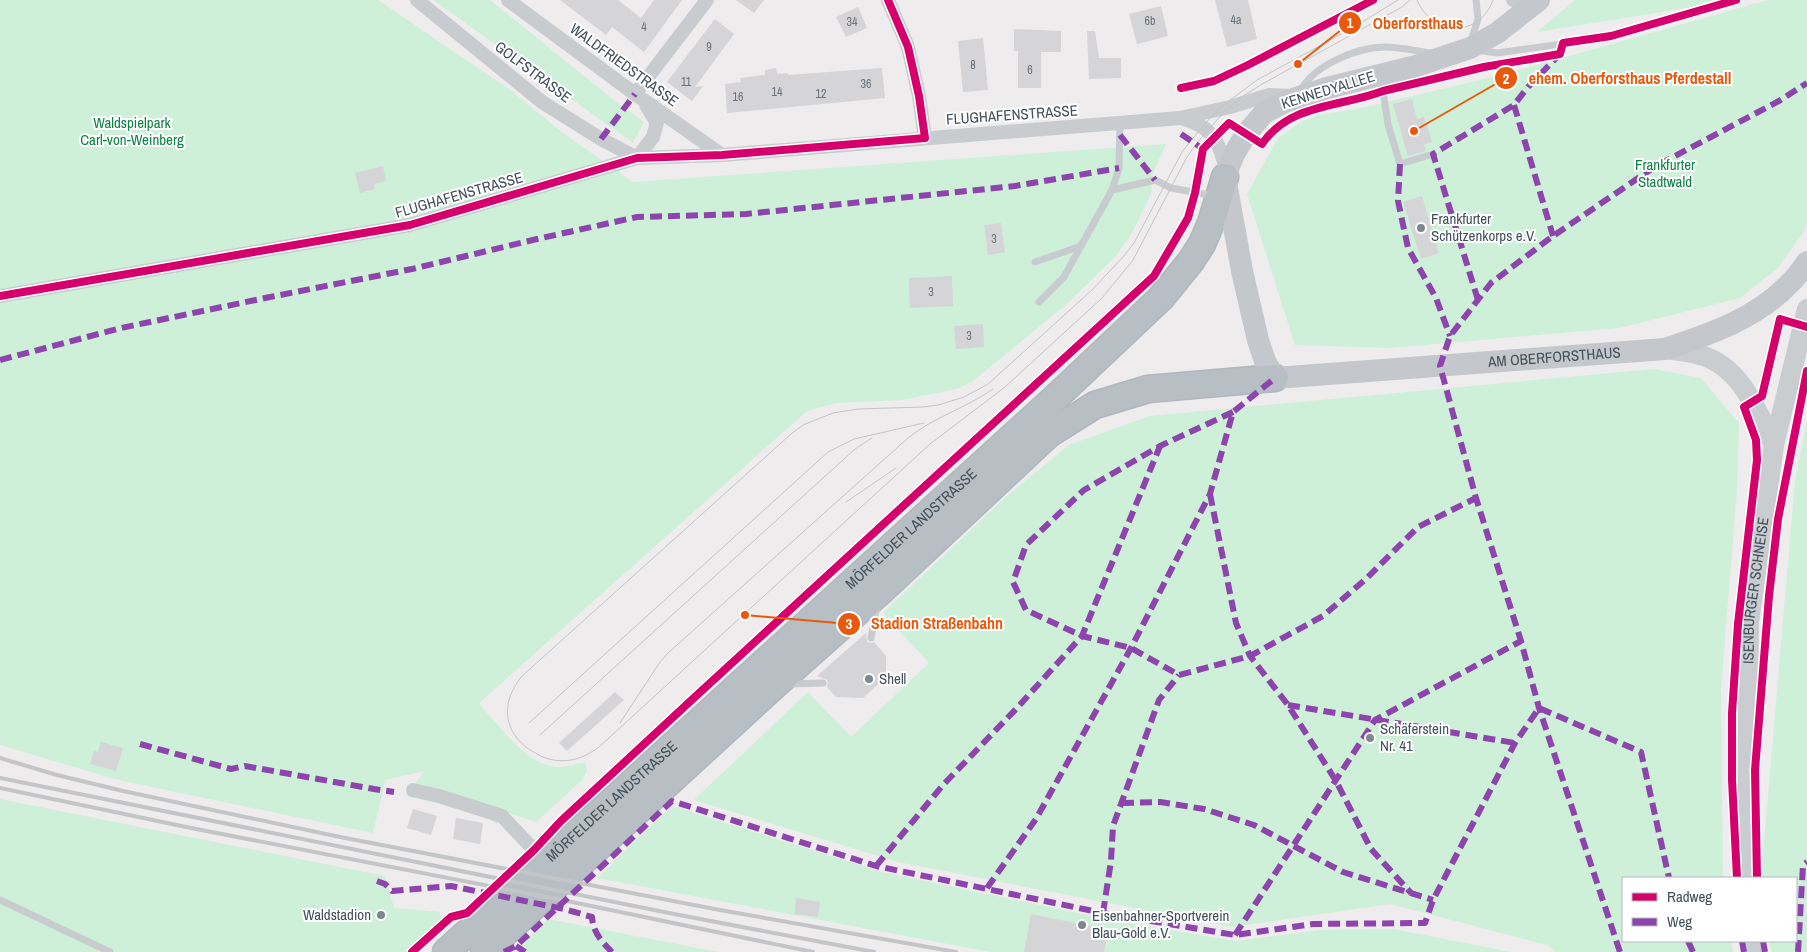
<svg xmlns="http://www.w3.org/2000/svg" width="1807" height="952" viewBox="0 0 1807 952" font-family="'Archivo Narrow',sans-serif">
<rect width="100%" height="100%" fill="#eeeced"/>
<g fill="#cef0d9">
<path d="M0,0H378L509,89L563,133L633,182L1166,144L1153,173L1151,194L1132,233L1116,256L1069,302L972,382L956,389L902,400L836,403L807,411L479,703C487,713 496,723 505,733C529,760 548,775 585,762L587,771L583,779L536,822L509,813L497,824L477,812L406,796L425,771L385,780L373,833L118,780L0,745Z"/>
<polygon points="433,0 490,0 615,101 644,122 633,143"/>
<polygon points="1575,0 1714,0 1693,7 1537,32"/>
<polygon points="1768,0 1807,0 1807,223 1803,233 1778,268 1740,298 1619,328 1390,348 1295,345 1247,194 1278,138 1303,121 1319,115 1362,108 1505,74"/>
<polygon points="1654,369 1701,378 1739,423 1737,489 1721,689 1723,878 1623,878 1623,941 1731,941 1733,952 1556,952 1547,945 1390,904 1232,927 898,862 694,800 808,692 851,737 929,663 883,613 1009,494 1069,445 1150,416"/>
<polygon points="1807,420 1807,952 1771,952 1769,941 1796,941 1796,878 1761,878 1795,481"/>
<polygon points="0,799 385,876 394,908 440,912 442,921 408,952 0,952"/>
<polygon points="672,806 882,872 1111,920 1236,941 1320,930 1393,929 1511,952 991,952 597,878"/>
<polygon points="548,919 718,952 515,952"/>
</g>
<g fill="#d5d4d7">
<polygon points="560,0 618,0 641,18 654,0 682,0 644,52 612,27 606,35"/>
<polygon points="736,0 764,0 754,13"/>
<polygon points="1215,0 1248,0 1257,39 1227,47"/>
<polygon points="1161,6 1168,36 1137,44 1129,14"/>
<polygon points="858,7 867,28 846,37 836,17"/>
<polygon points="715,19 734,34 695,87 703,86 692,101 667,82"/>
<polygon points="1014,29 1061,31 1061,52 1041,52 1041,88 1018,88 1018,51 1014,51"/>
<polygon points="1087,31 1095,31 1099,58 1121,58 1121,78 1089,79"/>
<polygon points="983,38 988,90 963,92 958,41"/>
<polygon points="776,68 777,74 788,73 788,75 882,68 885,98 727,113 725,84 741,82 740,78 765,75 765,70"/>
<polygon points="1412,99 1417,119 1424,117 1432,142 1424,144 1426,151 1408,156 1393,104"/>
<polygon points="383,166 386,181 374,184 375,189 360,193 355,173"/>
<polygon points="1422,196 1439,253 1421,259 1403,202"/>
<polygon points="1001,223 1005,252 988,255 984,225"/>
<polygon points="952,276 953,306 910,308 909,278"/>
<polygon points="983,324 984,347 956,349 954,326"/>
<polygon points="866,633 867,642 871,643 874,642 886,656 886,677 863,698 836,697 827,687 828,683 827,680 817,676"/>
<polygon points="615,692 624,700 567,751 559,743"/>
<polygon points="101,742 123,748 116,771 90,764 94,751 98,752"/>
<polygon points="413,809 437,816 431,835 407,828"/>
<polygon points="456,818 483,823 480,844 453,839"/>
<polygon points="796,898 820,902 818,917 795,914"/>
<polygon points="1031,914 1109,930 1104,952 1024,952"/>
</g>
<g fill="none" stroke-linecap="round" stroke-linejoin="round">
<defs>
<g id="highway">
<path id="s3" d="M446,952L1055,398L1161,298L1191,261L1202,244L1211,223L1225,177"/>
<polyline points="484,952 776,684 880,592 1049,434 1095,405 1148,389 1275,378"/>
</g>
</defs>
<use href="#highway" stroke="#b0b7be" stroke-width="29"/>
<g stroke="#c8ccce" stroke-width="7">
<polyline points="1471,41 1478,19 1476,0"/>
<polyline points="1478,50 1497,53 1604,38 1736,0"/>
<polyline points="1381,78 1388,124 1400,164 1433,154"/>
<path d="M1301,90C1314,65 1358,47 1385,47C1400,47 1416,51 1431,53"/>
<polyline points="1112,190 1155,180 1171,188 1215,196"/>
<polyline points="1035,262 1081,246 1112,190 1119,168 1120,123"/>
<polyline points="1039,302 1064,277 1081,246"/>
<polyline points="871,638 877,605"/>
<polyline points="789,684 823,683"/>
<polyline points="0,900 110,952"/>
</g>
<g stroke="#c8ccce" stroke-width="14">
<polyline points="417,0 542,102 601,139 637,158"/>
<polyline points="508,0 635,94 722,155"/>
<polyline points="888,0 908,47 919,96 925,138"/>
<polyline points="1513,0 1537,2"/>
<polyline points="635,94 707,0"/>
<path d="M1181,118C1213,127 1220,141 1226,172"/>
<polyline points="637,158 653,137 657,123 646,105"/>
<polyline points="0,296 410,225 637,158 722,155 1180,118 1230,107 1269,95 1292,96"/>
<polyline points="413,790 439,796 502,816 534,850 547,860"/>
</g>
<g stroke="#c9cdd0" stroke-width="20">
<path d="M1665,349C1677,351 1689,352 1700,355C1741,366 1757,411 1774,445"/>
<path id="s1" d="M1746,878L1749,622L1774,445L1807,309"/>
<polyline points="1754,941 1756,952"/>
</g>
<path stroke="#c4c8cd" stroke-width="22" id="s2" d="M1539,0L1497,33L1470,48L1416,66L1327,88L1287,101L1264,113L1246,134L1234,154L1225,177L1242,271L1258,340L1265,361L1275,378L1665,349C1711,334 1757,318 1790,283C1797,277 1802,269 1807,262"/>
<use href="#highway" stroke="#b8bfc4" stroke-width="26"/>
<g stroke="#c3c5c7" stroke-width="1">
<path d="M1398,0L1354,27L1257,80L1217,110L1198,132L1182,152L1134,243L1123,257L1092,290L988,384L964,397L938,405L923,407L858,409L833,413L803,425L791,434L522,676C498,705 504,737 537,754C547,760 559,762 571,760C582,758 591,753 599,747L930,444L1005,387L1102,298L1133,260L1187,157L1196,144L1223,113L1243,96L1264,83L1402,7L1410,0"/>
<path d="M1417,0C1432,36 1479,39 1493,0"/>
<polyline points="846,502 896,468"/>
<polyline points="529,723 828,452 854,439 924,423"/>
<path d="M620,723L660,662L668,653L908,438C934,417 966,408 993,389"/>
<polyline points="540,735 844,459 855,449 872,438"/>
</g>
<g stroke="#c3c5c7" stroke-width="4">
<polyline points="0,758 57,775 123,791 340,837 720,910 956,952"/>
<polyline points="0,778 674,914 874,952"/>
<polyline points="0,788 191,828 572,902 813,952"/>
</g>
<g stroke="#8e44ad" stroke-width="6" stroke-dasharray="12 6" stroke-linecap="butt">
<polyline points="1514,105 1553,236"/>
<polyline points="1181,134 1203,149"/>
<polyline points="1120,135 1155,180"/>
<polyline points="601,139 635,94"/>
<polyline points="1400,164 1398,201 1408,248 1436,298 1450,336"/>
<polyline points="1478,300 1433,154 1514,105 1528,87 1559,55"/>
<polyline points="0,360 121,328 270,297 412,269 537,239 637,217 746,214 1015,186 1119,168"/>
<polyline points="1233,412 1160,446 1084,490 1026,545 1013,582 1026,610 1082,636 1131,648 1179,675 1250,656 1323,616 1367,578 1418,527 1476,498"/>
<polyline points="1210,494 1236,623 1250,656 1288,705 1336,781 1371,849 1411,893"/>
<polyline points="1288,705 1515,743"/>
<polyline points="140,744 231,769 245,766 374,789 394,792"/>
<polyline points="1122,803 1160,802 1204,809 1254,825 1343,872 1433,900"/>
<polyline points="876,866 943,785 1017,708 1082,636 1160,446"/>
<path d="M377,881L385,884L392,891L451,886L564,909L592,917C593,932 601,941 612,952"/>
<polyline points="987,888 1036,819 1131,648 1210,494 1233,412 1275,378"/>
<polyline points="1103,913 1111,861 1113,826 1159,700 1179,675"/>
<polyline points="1235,935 1375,720 1521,641"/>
<polyline points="1688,941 1693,952"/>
<polyline points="1742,941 1744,952"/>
<polyline points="1763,941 1765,952"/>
<polyline points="516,946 525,952"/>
<polyline points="504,952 516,946 672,801 876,866 1103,913 1235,935 1313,924 1425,923 1433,900 1515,743 1539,708 1641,752 1669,878"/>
<polyline points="1620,952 1539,708 1521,641 1476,498 1440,366 1450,336 1491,283 1553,236 1656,166 1779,101 1807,83"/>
<polyline points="1798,952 1803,865 1807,862"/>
</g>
<defs>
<g id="cycleway">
<polyline points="1181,88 1214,81 1248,65 1373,0"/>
<polyline points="0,296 410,225 637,158 722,155 925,138 919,96 908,47 888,0"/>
<polyline points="1737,878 1732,780 1732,713 1738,624 1757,460 1756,440 1744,407 1762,396 1780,319 1807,327"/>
<polyline points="1757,878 1755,770 1769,596 1778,519 1807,371"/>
<path d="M412,952L451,917L467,913L534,850L561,821L696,696L1154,276L1188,218L1195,193L1203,149L1229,123L1262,144C1290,103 1342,107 1383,91L1484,67L1560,54L1563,43L1611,36L1736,0"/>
</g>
</defs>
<use href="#cycleway" stroke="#fff" stroke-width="11"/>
<use href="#cycleway" stroke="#d6006c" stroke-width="8"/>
</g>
<g fill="#7e878e" stroke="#fff" stroke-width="2">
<circle cx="1421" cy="228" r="5"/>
<circle cx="869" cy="679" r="5"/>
<circle cx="1370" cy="738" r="5"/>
<circle cx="381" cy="915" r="5"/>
<circle cx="1082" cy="925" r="5"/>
</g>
<g text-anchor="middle" stroke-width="4" stroke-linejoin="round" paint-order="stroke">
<g font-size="12" fill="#68727b">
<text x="1236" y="24">4a</text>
<text x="1150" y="25">6b</text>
<text x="852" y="26">34</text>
<text x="644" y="31">4</text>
<text x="709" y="51">9</text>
<text x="973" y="69">8</text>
<text x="1030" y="74">6</text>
<text x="686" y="86">11</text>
<text x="866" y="88">36</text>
<text x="777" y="96">14</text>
<text x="821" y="98">12</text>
<text x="738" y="101">16</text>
<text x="994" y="243">3</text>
<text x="931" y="296">3</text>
<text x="969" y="340">3</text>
</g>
<g font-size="15" fill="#42505b" stroke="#fff">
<text transform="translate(624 65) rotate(36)" y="5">WALDFRIEDSTRASSE</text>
<text transform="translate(533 72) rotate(37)" y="5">GOLFSTRASSE</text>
<text transform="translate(1328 90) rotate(-17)" y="5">KENNEDYALLEE</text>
<text transform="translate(1012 115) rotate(-4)" y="5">FLUGHAFENSTRASSE</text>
<text transform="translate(459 195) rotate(-16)" y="5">FLUGHAFENSTRASSE</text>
<text dy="5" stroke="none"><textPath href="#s2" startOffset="865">AM OBERFORSTHAUS</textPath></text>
<text dy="5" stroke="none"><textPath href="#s3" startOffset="629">MÖRFELDER LANDSTRASSE</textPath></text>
<text dy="5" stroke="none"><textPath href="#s1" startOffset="288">ISENBURGER SCHNEISE</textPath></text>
<text dy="5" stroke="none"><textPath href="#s3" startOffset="224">MÖRFELDER LANDSTRASSE</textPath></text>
</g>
<g font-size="15" fill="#0c8343" stroke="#fff">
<text x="132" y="128">Waldspielpark<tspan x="132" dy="17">Carl-von-Weinberg</tspan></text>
<text x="1665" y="170">Frankfurter<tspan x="1665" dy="17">Stadtwald</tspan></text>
</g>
<g font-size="15" fill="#42505b" stroke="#fff" text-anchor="start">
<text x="1431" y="224">Frankfurter<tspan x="1431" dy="17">Schützenkorps e.V.</tspan></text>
<text x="879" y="684">Shell</text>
<text x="1380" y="734">Schäferstein<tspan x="1380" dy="17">Nr. 41</tspan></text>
<text x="371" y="920" text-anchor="end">Waldstadion</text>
<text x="1092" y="921">Eisenbahner-Sportverein<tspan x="1092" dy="17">Blau-Gold e.V.</tspan></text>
</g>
</g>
<path fill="none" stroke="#e8590c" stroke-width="2" d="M1298 64L1350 23M1414 131L1506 78M745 615L849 624"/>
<g fill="#e8590c" stroke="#fff" stroke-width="2">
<circle cx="1298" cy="64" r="5"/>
<circle cx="1414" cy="131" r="5"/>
<circle cx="745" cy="615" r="5"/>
<circle cx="1350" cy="23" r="12"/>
<circle cx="1506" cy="78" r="12"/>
<circle cx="849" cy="624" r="12"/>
</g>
<g font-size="15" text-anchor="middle" font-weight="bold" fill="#fff">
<text x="1350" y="28">1</text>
<text x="1506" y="84">2</text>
<text x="849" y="629">3</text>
</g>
<g font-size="16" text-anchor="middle" font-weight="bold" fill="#e8590c" stroke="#fff" stroke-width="4" stroke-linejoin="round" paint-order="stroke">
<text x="1418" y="29">Oberforsthaus</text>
<text x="1630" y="84">ehem. Oberforsthaus Pferdestall</text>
<text x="937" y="629">Stadion Straßenbahn</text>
</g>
<rect x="1622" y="877" width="175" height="65" fill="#ffffff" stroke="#b3b9bd"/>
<rect x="1632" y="893" width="25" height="8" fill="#d6006c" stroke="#b3b9bd"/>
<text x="1667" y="902" font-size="15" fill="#42505b">Radweg</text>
<rect x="1632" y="918" width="25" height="8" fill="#8e44ad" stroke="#b3b9bd"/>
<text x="1667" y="927" font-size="15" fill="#42505b">Weg</text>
</svg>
